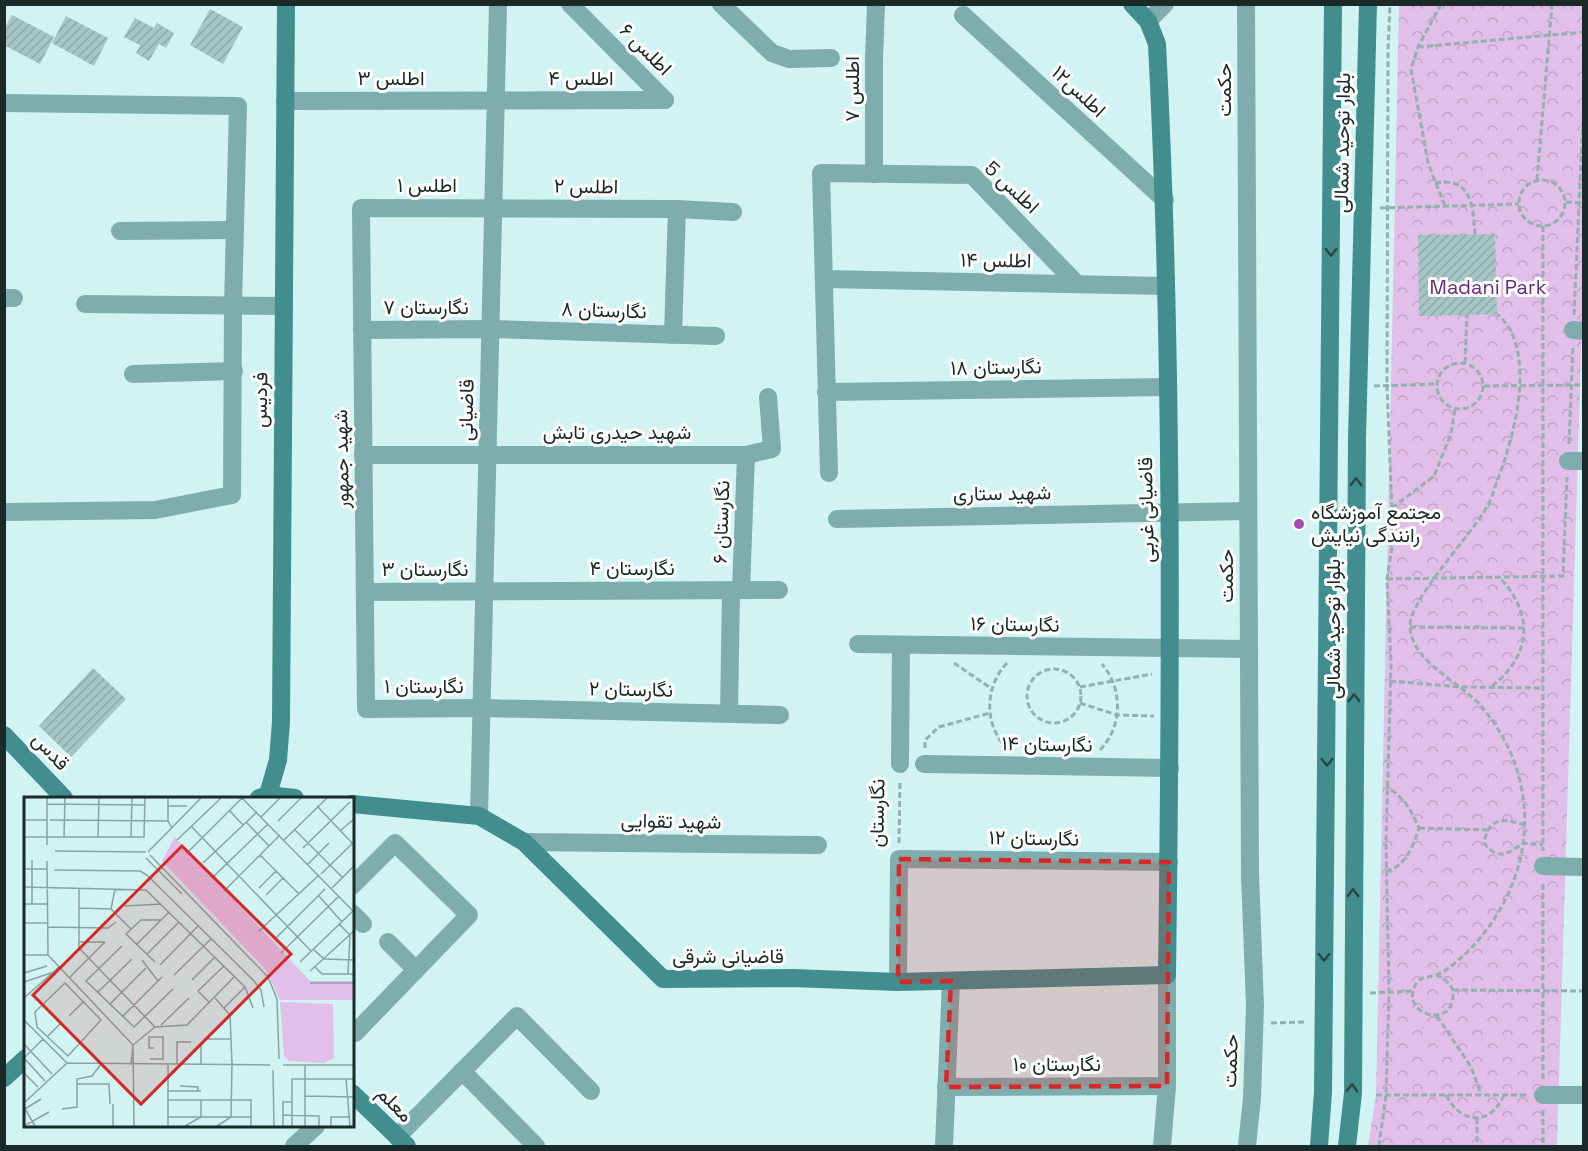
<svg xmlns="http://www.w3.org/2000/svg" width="1588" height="1151" viewBox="0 0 1588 1151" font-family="'Space Grotesk',Vazirmatn,sans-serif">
<defs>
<pattern id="forest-crowns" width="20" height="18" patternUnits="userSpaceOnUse" patternTransform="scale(1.5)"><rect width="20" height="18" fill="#e1bfe8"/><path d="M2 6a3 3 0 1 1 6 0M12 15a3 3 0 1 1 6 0" fill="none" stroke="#c0a4c7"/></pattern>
<pattern id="building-hatch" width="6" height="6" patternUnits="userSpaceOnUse" patternTransform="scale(1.5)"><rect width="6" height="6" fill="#a5c6c5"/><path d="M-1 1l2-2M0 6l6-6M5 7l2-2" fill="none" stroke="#8daaa9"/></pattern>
</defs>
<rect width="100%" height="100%" fill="#d1f3f3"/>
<polygon fill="url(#forest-crowns)" points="1399,5 1583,5 1583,286 1557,1146 1368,1146 1376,1095"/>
<g fill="url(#building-hatch)">
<polygon points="210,9 243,27 223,64 190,45"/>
<polygon points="12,15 54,37 40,64 4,45 4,29"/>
<polygon points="66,16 108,38 94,66 52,43"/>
<polygon points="135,18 154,28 157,23 174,33 166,48 159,44 149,61 136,53 140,45 124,37"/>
<polygon points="1495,234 1497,314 1419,316 1418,235"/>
<polygon points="93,668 126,699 71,757 39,726"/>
</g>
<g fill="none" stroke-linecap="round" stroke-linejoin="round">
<g stroke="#95b0b0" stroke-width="3" stroke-dasharray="6 3" stroke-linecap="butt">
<polyline points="1441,4 1418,47 1411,69 1428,163 1445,206"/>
<polyline points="1418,47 1584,32"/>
<circle cx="1542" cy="203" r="23"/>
<polyline points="1537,180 1552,4"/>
<path d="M1435,183C1472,176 1473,207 1475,234"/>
<polyline points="1566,202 1584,203"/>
<polyline points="1380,208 1519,204"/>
<polyline points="1543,226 1543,851"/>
<polyline points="1574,315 1584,96"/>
<circle cx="1460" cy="386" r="23"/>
<polyline points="1465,363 1467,315"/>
<polyline points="1374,386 1437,384"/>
<polyline points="1484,386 1584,385"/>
<polyline points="1569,444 1573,345"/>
<polyline points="1392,508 1434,476 1451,434 1455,409"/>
<polyline points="1387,579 1563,576 1567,477"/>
<polyline points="1410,627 1524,628"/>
<polyline points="954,663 992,689"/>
<path d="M1007,663C984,687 984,725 1007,749"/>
<circle cx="1054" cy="696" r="27"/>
<polyline points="1390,681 1461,687 1543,688"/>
<path d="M1492,686C1532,655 1534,613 1499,577"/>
<polyline points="1080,687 1152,674"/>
<polyline points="1080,703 1117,715 1154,716"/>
<polyline points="925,748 925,740 939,727 990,713"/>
<path d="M1100,750C1123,726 1123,689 1102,664"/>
<path d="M1525,825C1502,818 1489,817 1484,843C1498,861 1508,854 1523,843L1543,845"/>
<polyline points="1419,828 1487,830"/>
<polyline points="899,843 900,781"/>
<path d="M1386,872C1406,865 1413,847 1419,828C1410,808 1405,799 1387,787"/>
<path d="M1436,975C1445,979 1453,984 1453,994C1454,1031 1398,1014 1416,984C1421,976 1428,978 1436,975C1444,973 1455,963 1462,957C1535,889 1548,784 1481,706C1460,681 1412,663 1410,627C1408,601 1472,534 1487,507C1492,499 1494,489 1497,481C1514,438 1539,349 1497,314"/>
<polyline points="1453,990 1584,991"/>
<polyline points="1370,993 1413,991"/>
<polyline points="1437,1016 1471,1067 1481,1095"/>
<polyline points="1271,1023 1306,1022"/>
<polyline points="1543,1079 1543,882"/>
<polyline points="1376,1095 1528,1095"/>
<path d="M1446,1095C1461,1124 1490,1127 1504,1095"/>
<polyline points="1543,1110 1543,1146"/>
<polyline points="1477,1118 1477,1146"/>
<polyline points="1379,1146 1386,1095 1389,993 1386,842 1391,664 1387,579 1393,541 1387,385 1388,51 1390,4"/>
</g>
<g stroke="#7facac" stroke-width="18">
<polyline points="570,4 665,100"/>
<polyline points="721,4 772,53 789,59 831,58"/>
<polyline points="1246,4 1250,874 1255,1006 1252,1098 1247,1146"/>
<polyline points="963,15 1165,200"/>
<polyline points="1148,21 1165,4"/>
<polyline points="285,101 665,100"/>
<polyline points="4,103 238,106 233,306 232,495 155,510 4,512"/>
<polyline points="874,174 874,59 876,4"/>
<polyline points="733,212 677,209 361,208 366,709 482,708 780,715"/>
<polyline points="120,231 235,230"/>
<polyline points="825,279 1166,286"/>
<polyline points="4,298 14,298"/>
<polyline points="85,304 284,306"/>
<polyline points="362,330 491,329 716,336"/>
<polyline points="1573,330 1584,331"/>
<polyline points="673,335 677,209"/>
<polyline points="133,374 234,371"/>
<polyline points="826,392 1167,387"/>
<polyline points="363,455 746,455 772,449 768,397"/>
<polyline points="1568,461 1584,461"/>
<polyline points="829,473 821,173 972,175 1077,284"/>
<polyline points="837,519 1248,511"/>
<polyline points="741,590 746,455"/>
<polyline points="365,592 779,590"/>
<polyline points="858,644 1249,649"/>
<polyline points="729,714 731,591"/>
<polyline points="900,764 901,645"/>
<polyline points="924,764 1170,768"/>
<polyline points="479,816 498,4"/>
<polyline points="524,842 818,845"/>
<polyline points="1543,866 1584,867"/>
<polyline points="352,886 395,843 469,915 355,1033 352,1031"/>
<polyline points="352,913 363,924"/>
<polyline points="388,942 416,970"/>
<polyline points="898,982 899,859 1169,862"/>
<polyline points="462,1071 536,1146"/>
<polyline points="946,1087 1167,1086"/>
<polyline points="1543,1095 1584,1095"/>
<polyline points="397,1137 517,1016 591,1091"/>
<polyline points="294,1146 316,1126"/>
<polyline points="944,1146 951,981"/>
<polyline points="1162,1146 1167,1086 1167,975"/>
</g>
<g stroke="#428d8d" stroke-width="18">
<polyline points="4,735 64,798"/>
<polyline points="259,798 268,795 295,798"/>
<polyline points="267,798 278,760 281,722 286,4"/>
<path d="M352,804L479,816L524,842L663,979L793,978L898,982L1167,975C1171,665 1173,354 1157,44L1148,21L1132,4"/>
<polyline points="4,1078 26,1058"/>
<polyline points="352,1093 407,1146"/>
<polyline points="1319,1146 1323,1092 1333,4"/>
<polyline points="1347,1146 1353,1093 1357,439 1368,4"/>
</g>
</g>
<defs><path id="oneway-chevron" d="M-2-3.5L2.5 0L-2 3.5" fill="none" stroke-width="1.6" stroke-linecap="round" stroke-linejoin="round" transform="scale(1.5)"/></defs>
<g stroke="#274747">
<use href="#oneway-chevron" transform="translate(1331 252) rotate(90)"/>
<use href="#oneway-chevron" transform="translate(1356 482) rotate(-90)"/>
<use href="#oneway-chevron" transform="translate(1354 698) rotate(-90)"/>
<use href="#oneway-chevron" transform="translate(1327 762) rotate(91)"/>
<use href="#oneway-chevron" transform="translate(1353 893) rotate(-90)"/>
<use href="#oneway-chevron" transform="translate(1324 957) rotate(91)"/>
<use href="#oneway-chevron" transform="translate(1352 1088) rotate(-88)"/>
</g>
<path fill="#d62828" fill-opacity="0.2" stroke="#d62828" stroke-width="4.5" stroke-dasharray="12 8" stroke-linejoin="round" d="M899,859L1169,862L1167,1086L946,1087L951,981L898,982Z"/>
<circle fill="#a54bb7" stroke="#fff" stroke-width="2" cx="1299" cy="524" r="6"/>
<g text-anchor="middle" stroke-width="6" stroke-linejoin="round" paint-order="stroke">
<g font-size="20" fill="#1c2929" stroke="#fff">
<text transform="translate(646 49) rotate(45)" y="7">اطلس ۶</text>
<text x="391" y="85">اطلس ۳</text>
<text x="581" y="85">اطلس ۴</text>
<text transform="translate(852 89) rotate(-90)" y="7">اطلس ۷</text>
<text transform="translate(1224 90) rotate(-90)" y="7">حکمت</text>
<text transform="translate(1079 91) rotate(43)" y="7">اطلس۱۲</text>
<text transform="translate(1342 143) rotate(-89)" y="7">بلوار توحید شمالی</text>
<text x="427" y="192">اطلس ۱</text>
<text transform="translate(586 186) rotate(1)" y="7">اطلس ۲</text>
<text transform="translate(1012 187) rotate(43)" y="7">اطلس 5</text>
<text transform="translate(996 260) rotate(1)" y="7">اطلس ۱۴</text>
<text x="426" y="314">نگارستان ۷</text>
<text transform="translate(604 310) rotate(2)" y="7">نگارستان ۸</text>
<text transform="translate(996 367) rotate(-1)" y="7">نگارستان ۱۸</text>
<text transform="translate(260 400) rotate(-89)" y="7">فردیس</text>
<text transform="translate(466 410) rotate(-89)" y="7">قاضیانی</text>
<text x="617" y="439">شهید حیدری تابش</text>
<text transform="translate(341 459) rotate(-91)" y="7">شهید جمهور</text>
<text transform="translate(1002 493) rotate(-1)" y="7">شهید ستاری</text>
<text transform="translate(1146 510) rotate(-91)" y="7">قاضیانی غربی</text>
<text transform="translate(721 522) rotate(-88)" y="7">نگارستان ۶</text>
<text x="632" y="575">نگارستان ۴</text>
<text x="425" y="576">نگارستان ۳</text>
<text transform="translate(1226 576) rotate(-90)" y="7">حکمت</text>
<text transform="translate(1015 624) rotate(1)" y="7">نگارستان ۱۶</text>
<text transform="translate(1333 629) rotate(-90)" y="7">بلوار توحید شمالی</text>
<text x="424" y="693">نگارستان ۱</text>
<text transform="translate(631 689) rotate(1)" y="7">نگارستان ۲</text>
<text transform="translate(1047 744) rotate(1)" y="7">نگارستان ۱۴</text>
<text transform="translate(51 751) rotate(47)" y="7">قدس</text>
<text transform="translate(877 813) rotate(-89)" y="7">نگارستان</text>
<text transform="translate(671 821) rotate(1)" y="7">شهید تقوایی</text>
<text transform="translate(1034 838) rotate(1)" y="7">نگارستان ۱۲</text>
<text x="728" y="963">قاضیانی شرقی</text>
<text transform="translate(1230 1061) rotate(-88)" y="7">حکمت</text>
<text x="1057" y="1071">نگارستان ۱۰</text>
<text transform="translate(395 1104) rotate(45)" y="7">معلم</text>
</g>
<g font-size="20" fill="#6a2a77" stroke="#fff">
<text x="1488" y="294">Madani Park</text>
</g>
<g font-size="20" fill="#1c2929" stroke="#fff" text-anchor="start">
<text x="1311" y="519">مجتمع آموزشگاه<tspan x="1311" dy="23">رانندگی نیایش</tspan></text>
</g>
</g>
<g transform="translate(24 797)">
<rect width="330" height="330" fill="#d1f3f3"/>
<path d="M151,40L286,184H330V203H256L242,173L138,64Z" fill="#e1bfe8"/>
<path d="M256,205L309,207L310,261L300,266L265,264L260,259Z" fill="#e1bfe8"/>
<path fill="none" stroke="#89a2a2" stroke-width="1.5" d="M218,1L330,115M23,7L121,8M144,9H163M293,9L330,48M205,13L219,28M237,20L256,1M0,23H23M26,23L144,24L148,31M144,24V1M254,24L277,1M222,25L245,49M167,29L287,154M270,32L319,81M316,34L330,22M0,40H120L121,1M40,40L41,1M74,40L75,1M107,40L108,1M153,43L197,1M260,43L303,1M23,48V1M279,51L326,5M31,54L122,55M124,55L177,1M164,55L218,1M126,58L244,180L253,202L255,262M236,58L275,97M122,61L158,97M23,64L24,158L109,248L110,329M179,66L233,15M284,67L305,46M0,72H23M30,73L116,74L123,78L230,184L237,193L240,210M297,77L330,45M188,81L244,27M0,90L122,93L221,190L229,211M55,91V151L131,230M235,91L252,74M308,91L330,69M200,94L256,38M242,98L259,81M295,99L318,125M0,107H23M8,107V63M101,109L137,107M55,111L87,112L91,92M87,112L107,132M0,126H23M315,127L326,138L324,177M23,130L84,131L92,125M235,134L295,78M252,141L301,92M54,145H81M113,147L145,115M98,149L62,184L110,230L149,192M289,152L300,162L330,163M257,156L315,99M123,157L155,125M0,158H24M118,163L134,184M131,165L102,137L117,123H137M276,165L329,114M136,168L174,129M291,170L298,177H330M286,174L330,134M0,176L23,169M150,178L187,142M45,181L81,145M168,183L191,160M0,185L30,175M41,186L77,223L44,259L13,230L11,215ZM286,186H330M74,195L108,162M0,201L35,170M191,201L206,218L208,267L207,320L193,329M186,206L174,194L200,169M86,207L122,171M200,211L221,190M45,219L60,204M99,219L138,180M1,224L43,266M137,228L165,201M23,240L38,225M0,247L28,277M109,248L131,230L163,228L210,180M0,261L21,284M0,261L19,242M126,262H139V240H125V251H130M107,268L109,248M153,268V245H167M177,268V247L181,242H206M259,268H330M249,273L250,329M0,276L14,290M322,282L326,329M53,287H85L86,307M156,289L174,290V294M144,294H177M281,299L330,300M144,303H227V329M0,306L43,266L246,268M89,307V329M0,310L11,329M1,312L17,302M38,312L53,310V282L68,279L77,267M259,318L295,319V329M144,320H227M0,329L25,315M144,329V268M161,329L177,320V303M259,329V305H268M268,329V282H330M281,329V268M307,329V320H326"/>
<path fill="#d62828" fill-opacity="0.15" stroke="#d62828" stroke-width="3" d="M158,49L267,157L117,307L9,198Z"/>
<rect width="330" height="330" fill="none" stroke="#1c2929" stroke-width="3"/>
</g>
<rect width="1588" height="1151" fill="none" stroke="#1c2929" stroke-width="12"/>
</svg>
